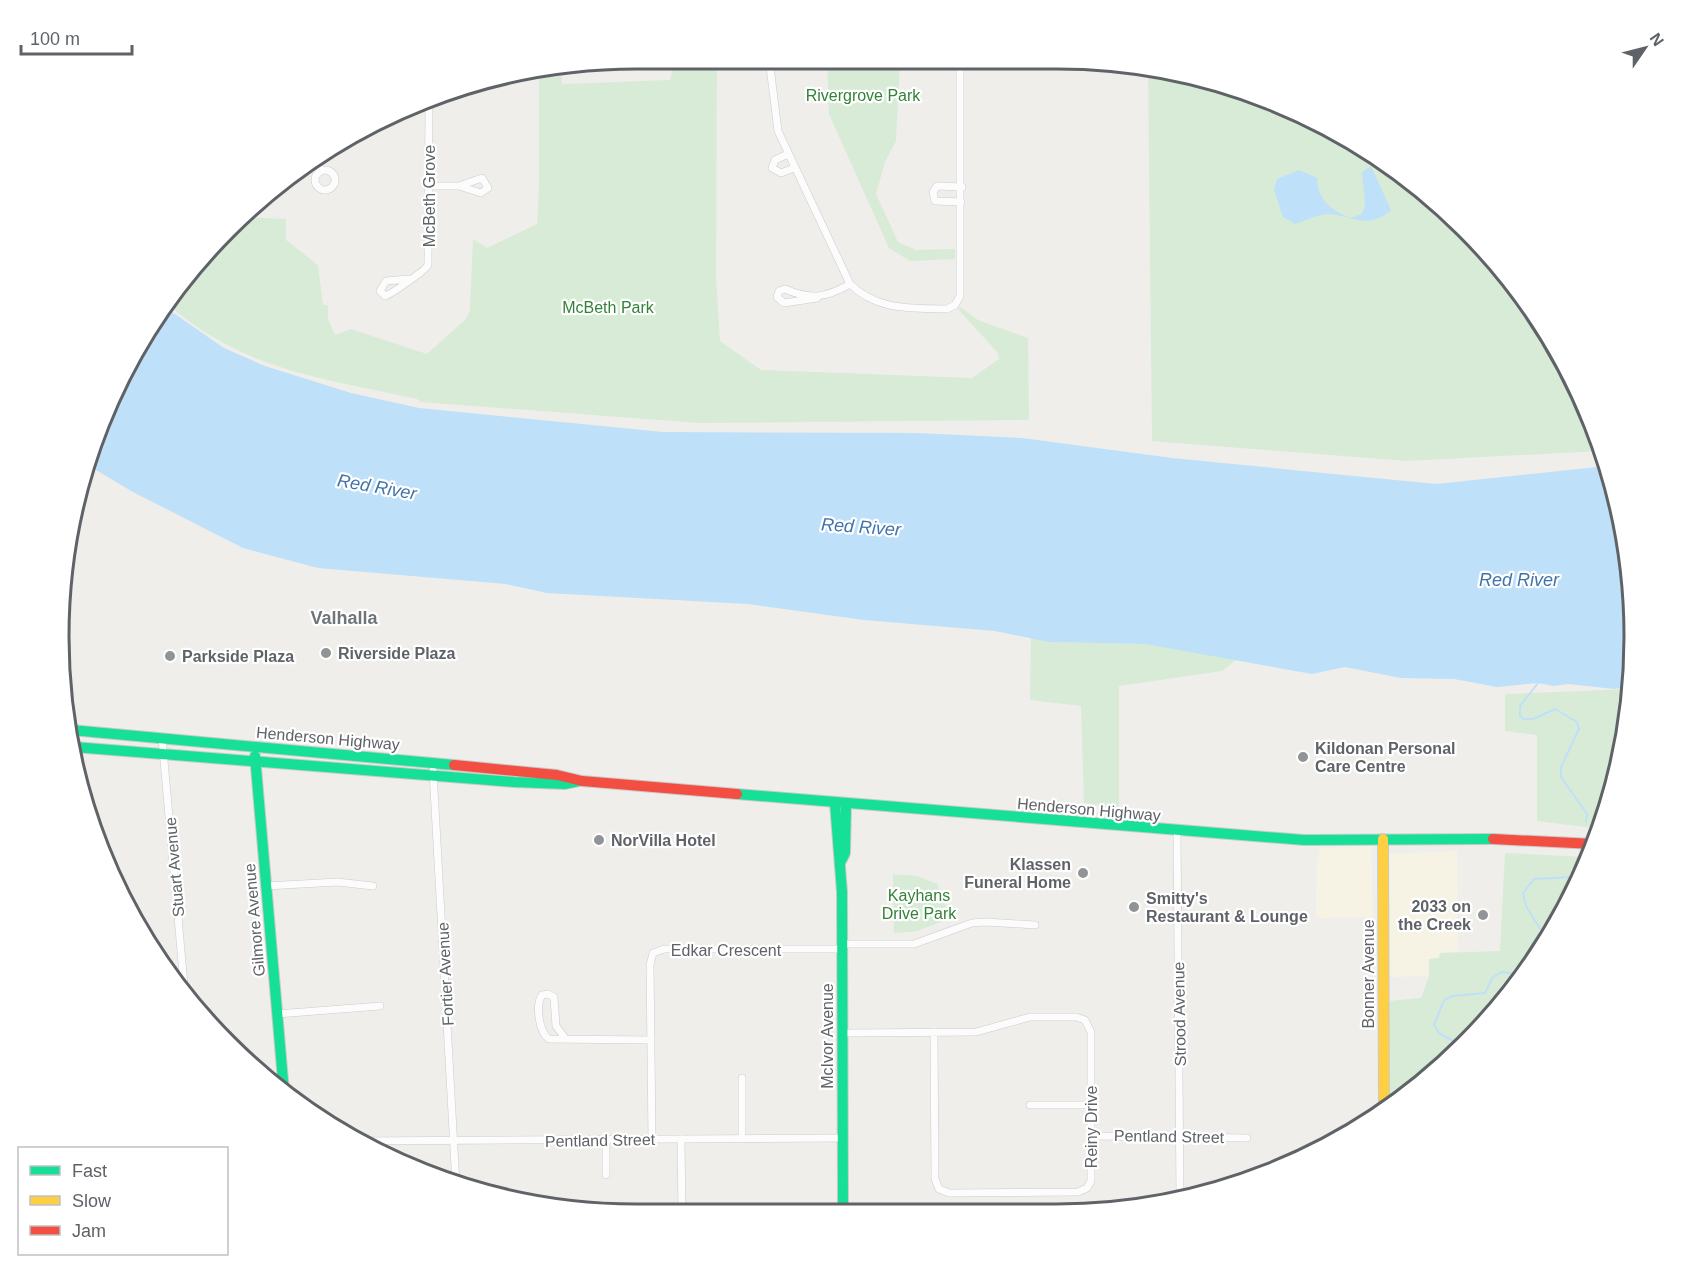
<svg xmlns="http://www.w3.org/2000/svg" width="1693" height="1273" viewBox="0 0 1693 1273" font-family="Helvetica,sans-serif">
<rect width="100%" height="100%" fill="#efeeea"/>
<g fill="#f7f3e4">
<polygon points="1371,846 1373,917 1319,918 1316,915 1317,857 1320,857 1319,848"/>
<polygon points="1457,851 1458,951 1440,953 1440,958 1429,976 1387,977 1387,854"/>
</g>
<g fill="#d8ebd6">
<path d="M675,59H717L716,276L720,341L761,370L972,378L999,359L998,353L958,309L960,307L978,320L1028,338L1029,420L698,423L421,402L417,399C324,378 246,371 171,307L228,228L242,217L286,219V240L318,265L323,305H328V319L335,335L351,329L427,354L466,319L470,310L473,239L487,248L537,224L539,186V71L561,68L562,84L670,80Z"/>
<polygon points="827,59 900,59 896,141 885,162 876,194 898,242 916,250 955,249 955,259 910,261 889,248 829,114"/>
<polygon points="1148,69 1206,78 1378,156 1515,285 1575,381 1601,451 1406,461 1152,441"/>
<polygon points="1031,638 1048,642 1145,644 1237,659 1222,671 1119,686 1119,808 1084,803 1081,706 1030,700"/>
<polygon points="1630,689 1630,712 1601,829 1537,821 1537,735 1505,731 1505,694"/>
<polygon points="1505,853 1588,857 1557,926 1491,1018 1408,1095 1390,1106 1389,1001 1421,998 1429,976 1429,959 1439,958 1440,953 1500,951"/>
<polygon points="893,874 917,876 937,884 951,918 917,931 894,933"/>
</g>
<g fill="#bfe0f9">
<path d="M1371,166L1391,210C1368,231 1351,215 1328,214C1318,214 1305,221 1295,224L1283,217L1274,190L1277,179L1299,170L1317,178C1318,201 1331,210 1350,218L1362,214L1365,204L1362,172Z"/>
<polygon points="169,310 224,348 265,366 351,393 419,408 663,432 916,433 1022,438 1172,458 1436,484 1607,466 1615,487 1633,599 1630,687 1614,689 1568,684 1554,686 1538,683 1497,687 1454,679 1401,678 1345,667 1312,674 1145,644 1048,642 995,631 864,620 748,604 547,593 506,584 318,568 243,548 133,492 89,466 118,381"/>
</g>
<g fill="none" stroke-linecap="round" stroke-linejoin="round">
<g stroke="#bfe0f9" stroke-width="2">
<polyline points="1538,683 1520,706 1520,716 1524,719 1533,719 1555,709 1577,722 1579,729 1561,767 1561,777 1587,814 1586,822"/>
<polyline points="1547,940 1526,906 1523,893 1534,879 1572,877 1579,873 1581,863"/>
<polyline points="1461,1045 1440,1034 1434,1025 1444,1000 1452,996 1485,993 1493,977 1502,972 1521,975"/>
</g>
<defs>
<g id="street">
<path d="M769,59L778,131L850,284C877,311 912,308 947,309L955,305L960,296V59"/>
<polyline points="475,83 481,85 488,78"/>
<polyline points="788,154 775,160 772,168 781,173 794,168"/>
<polyline points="317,159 321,171"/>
<circle cx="325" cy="180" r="10"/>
<polyline points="429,186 459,186 481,193 488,188 482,178 459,186"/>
<polyline points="961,202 935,201 933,192 937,186 962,187"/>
<path d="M409,279L386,281L380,291L385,296C390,295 426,270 428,265L429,102"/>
<path d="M817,298L784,303L777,297L779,291L785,289C810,300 826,298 850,284"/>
<polyline points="162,738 185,996"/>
<polyline points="433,771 456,1185"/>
<polyline points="1177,831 1180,1197"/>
<polyline points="266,886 337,882 373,886"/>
<polyline points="842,944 914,944 972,923 986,922 1035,925"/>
<polyline points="277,1014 380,1006"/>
<polyline points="843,1033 852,1033 976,1032 1030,1017 1076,1017 1085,1020 1091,1032 1091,1181 1087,1188 1078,1192 949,1193 939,1189 935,1179 934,1032"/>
<path d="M565,1038L556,1026L554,997L548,994L542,995C535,1005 539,1032 549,1039L651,1040"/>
<polyline points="742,1078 742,1139"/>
<polyline points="1030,1105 1091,1105"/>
<polyline points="1092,1136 1247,1138"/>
<polyline points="652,1139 650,965 653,953 664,949 842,949"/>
<polyline points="681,1139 682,1213"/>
<polyline points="606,1140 606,1175"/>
<polyline points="357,1141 842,1138"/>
</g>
<g id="fast">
<polyline points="71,730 454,765"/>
<polyline points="74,747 514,782 565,784 579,781"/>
<polyline points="255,756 284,1092"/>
<polyline points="737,794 1304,840 1493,839"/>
<polyline points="835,803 842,892 843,1212"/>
<polyline points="841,861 845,853 846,804"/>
</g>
<polyline id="slow" points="1383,839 1384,1109"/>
<g id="jam">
<polyline points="454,765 557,775 582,781 737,794"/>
<polyline points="1493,839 1594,844"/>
</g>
</defs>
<use href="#street" stroke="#cbcccc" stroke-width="8"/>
<use href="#fast" stroke="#cacacb" stroke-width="12"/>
<use href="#slow" stroke="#cacacb" stroke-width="12"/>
<use href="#jam" stroke="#cacacb" stroke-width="12"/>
<use href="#street" stroke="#fdfcfc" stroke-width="7"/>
<use href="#fast" stroke="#16e098" stroke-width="10"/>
<use href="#slow" stroke="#ffcf43" stroke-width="10"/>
<use href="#jam" stroke="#f24e42" stroke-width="10"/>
</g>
<g fill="#919496" stroke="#fff" stroke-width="2">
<circle cx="326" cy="653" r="6"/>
<circle cx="170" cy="656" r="6"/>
<circle cx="1303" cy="757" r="6"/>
<circle cx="599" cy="840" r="6"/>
<circle cx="1083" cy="873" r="6"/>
<circle cx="1134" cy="907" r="6"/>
<circle cx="1483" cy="915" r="6"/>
</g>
<g text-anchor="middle" stroke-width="4.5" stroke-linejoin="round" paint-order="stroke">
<g font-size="16" fill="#348238" stroke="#fff">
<text x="863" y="101">Rivergrove Park</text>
<text x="608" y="313">McBeth Park</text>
<text x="919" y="901">Kayhans<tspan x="919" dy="18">Drive Park</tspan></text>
</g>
<g font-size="16" fill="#5f6368" stroke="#fff">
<text transform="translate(429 196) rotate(-90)" y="6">McBeth Grove</text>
<text transform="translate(328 738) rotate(5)" y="6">Henderson Highway</text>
<text transform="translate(1089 809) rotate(5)" y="6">Henderson Highway</text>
<text transform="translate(174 867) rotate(-95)" y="6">Stuart Avenue</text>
<text transform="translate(254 920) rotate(-95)" y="6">Gilmore Avenue</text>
<text x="726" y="956">Edkar Crescent</text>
<text transform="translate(445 974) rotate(-93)" y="6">Fortier Avenue</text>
<text transform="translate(1368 974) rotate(-90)" y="6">Bonner Avenue</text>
<text transform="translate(1179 1014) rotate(-91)" y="6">Strood Avenue</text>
<text transform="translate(827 1036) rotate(-90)" y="6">McIvor Avenue</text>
<text transform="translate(1091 1127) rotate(-90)" y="6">Reiny Drive</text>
<text transform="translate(1169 1136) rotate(1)" y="6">Pentland Street</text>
<text transform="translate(600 1140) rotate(-1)" y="6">Pentland Street</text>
</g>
<g font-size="16" font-weight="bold" fill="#5f6368" stroke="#fff" text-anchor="start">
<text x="338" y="659">Riverside Plaza</text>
<text x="182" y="662">Parkside Plaza</text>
<text x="1315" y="754">Kildonan Personal<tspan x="1315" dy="18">Care Centre</tspan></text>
<text x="611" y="846">NorVilla Hotel</text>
<text x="1071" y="870" text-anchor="end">Klassen<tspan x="1071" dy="18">Funeral Home</tspan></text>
<text x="1146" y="904">Smitty's<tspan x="1146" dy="18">Restaurant &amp; Lounge</tspan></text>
<text x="1471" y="912" text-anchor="end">2033 on<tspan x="1471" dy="18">the Creek</tspan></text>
</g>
<g font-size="18" font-style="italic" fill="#4174aa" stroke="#fff">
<text transform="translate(377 487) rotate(10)" y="6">Red River</text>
<text transform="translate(861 527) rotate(4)" y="6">Red River</text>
<text x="1519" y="586">Red River</text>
</g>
<g font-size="18" font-weight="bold" fill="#70757a" stroke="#fff">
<text x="344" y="624">Valhalla</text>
</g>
</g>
<path d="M0 0H1693V1273H0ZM636 69H1057A567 567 0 0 1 1624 636V637A567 567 0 0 1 1057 1204H636A567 567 0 0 1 69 637V636A567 567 0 0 1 636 69Z" fill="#fff" fill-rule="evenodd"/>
<path fill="none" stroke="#5f6368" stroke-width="3" d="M636 69H1057A567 567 0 0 1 1624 636V637A567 567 0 0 1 1057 1204H636A567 567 0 0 1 69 637V636A567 567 0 0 1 636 69Z"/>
<rect x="18" y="1147" width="210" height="108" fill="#ffffff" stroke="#bfc1c3" stroke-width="1.5"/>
<rect x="30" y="1166" width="30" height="9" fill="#16e098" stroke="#bfc1c3" stroke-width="1.5"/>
<text x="72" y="1177" font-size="18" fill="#5f6368">Fast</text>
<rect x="30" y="1196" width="30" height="9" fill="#ffcf43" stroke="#bfc1c3" stroke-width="1.5"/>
<text x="72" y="1207" font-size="18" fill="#5f6368">Slow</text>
<rect x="30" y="1226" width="30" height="9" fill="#f24e42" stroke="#bfc1c3" stroke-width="1.5"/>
<text x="72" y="1237" font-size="18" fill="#5f6368">Jam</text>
<g transform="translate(1645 48) rotate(55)" stroke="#ffffff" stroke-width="4.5" paint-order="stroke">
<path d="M0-4.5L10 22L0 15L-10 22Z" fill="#5f6368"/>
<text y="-9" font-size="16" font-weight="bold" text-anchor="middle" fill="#5f6368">N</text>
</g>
<path d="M21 45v9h111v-9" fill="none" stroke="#5f6368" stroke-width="3"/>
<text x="30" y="45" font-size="18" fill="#5f6368" stroke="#ffffff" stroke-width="4.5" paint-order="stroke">100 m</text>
</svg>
